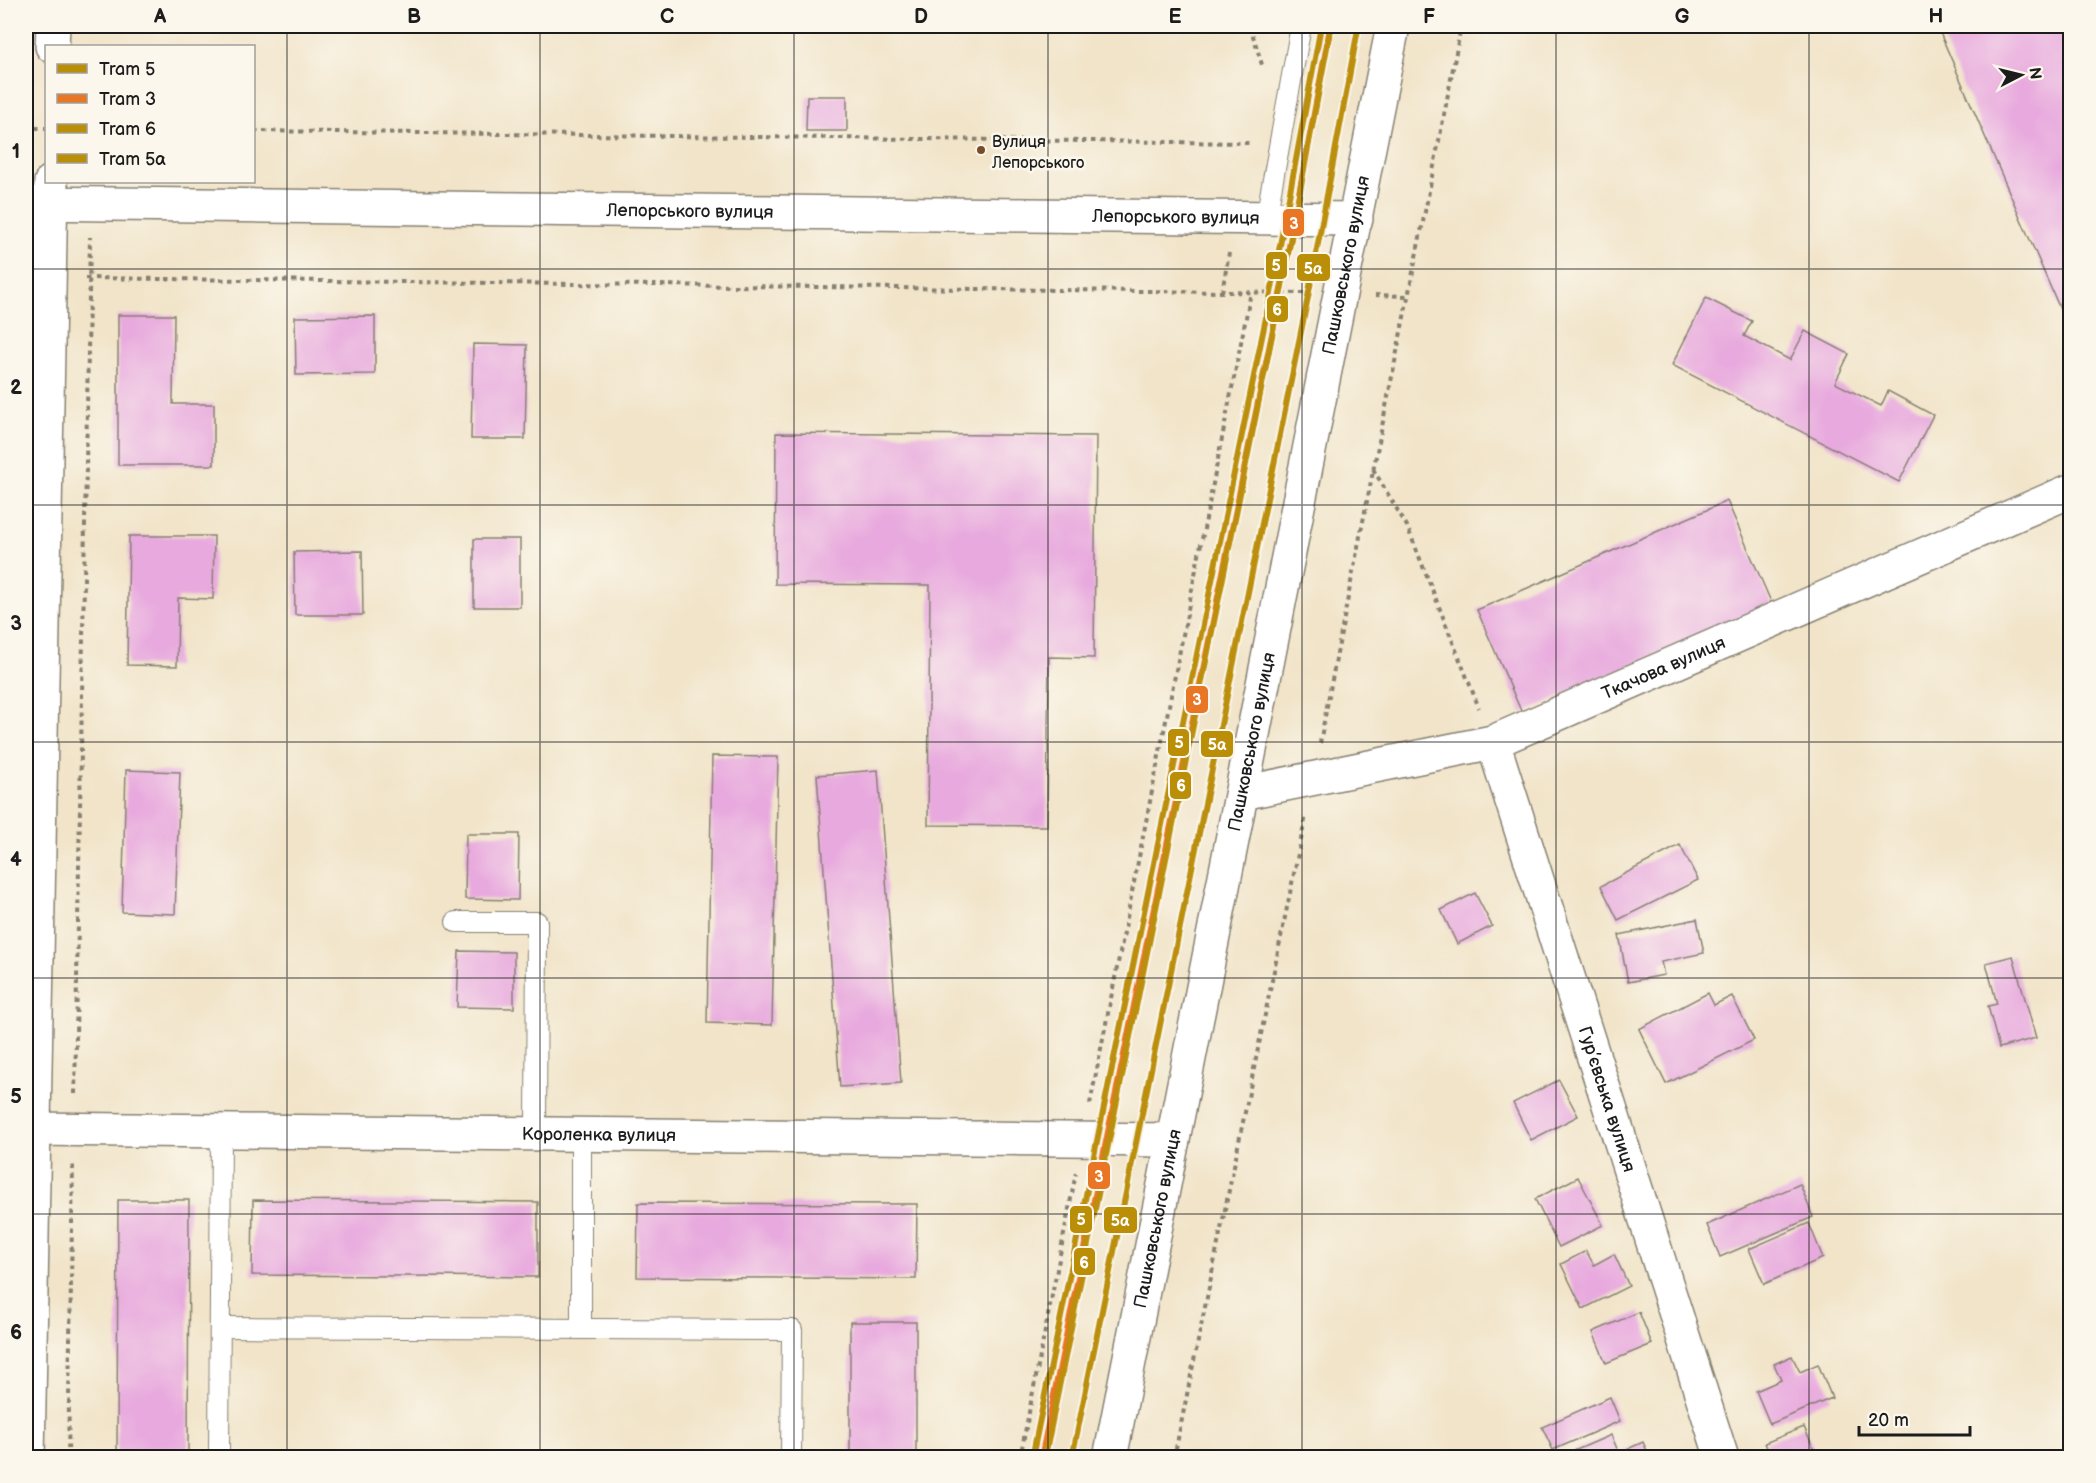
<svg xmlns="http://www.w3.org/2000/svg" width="2096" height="1483" viewBox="0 0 2096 1483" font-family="'Balsamiq Sans',sans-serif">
<rect width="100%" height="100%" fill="#fbf7ec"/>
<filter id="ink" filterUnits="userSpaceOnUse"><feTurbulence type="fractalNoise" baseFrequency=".0167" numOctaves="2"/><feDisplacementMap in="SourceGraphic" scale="12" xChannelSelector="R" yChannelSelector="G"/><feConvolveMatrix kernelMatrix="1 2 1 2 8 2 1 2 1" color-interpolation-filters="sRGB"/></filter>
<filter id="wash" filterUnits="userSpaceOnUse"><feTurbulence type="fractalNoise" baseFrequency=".008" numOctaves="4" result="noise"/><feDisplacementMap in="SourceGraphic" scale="24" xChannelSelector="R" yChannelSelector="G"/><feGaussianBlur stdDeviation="1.35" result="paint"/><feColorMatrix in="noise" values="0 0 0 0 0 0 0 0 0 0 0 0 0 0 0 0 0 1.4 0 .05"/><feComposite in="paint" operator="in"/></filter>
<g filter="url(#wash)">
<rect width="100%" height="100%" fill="#f1e4c9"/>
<g id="blocks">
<g fill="#e8aade">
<polygon points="1937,26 2070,26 2070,332"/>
<polygon points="807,96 847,96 847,131 806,131"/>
<polygon points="1706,298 1752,321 1744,336 1790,360 1805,331 1849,354 1835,383 1881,406 1888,391 1933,415 1899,482 1672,365"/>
<polygon points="118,315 174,315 173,404 214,404 214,465 118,465"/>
<polygon points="375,316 375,374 296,375 295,317"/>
<polygon points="473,344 527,345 525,439 471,439"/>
<polygon points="776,433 1096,436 1094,658 1049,657 1047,826 928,825 930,585 775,584"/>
<polygon points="1727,501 1772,604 1522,713 1477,610"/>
<polygon points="129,536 214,536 213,599 178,598 177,666 127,665"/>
<rect x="474" y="539" width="46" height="68"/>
<polygon points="362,551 363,615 295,615 294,552"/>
<polygon points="712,756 778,757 772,1025 707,1023"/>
<polygon points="126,770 180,772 175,914 122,912"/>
<polygon points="878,770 901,1083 840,1087 817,775"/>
<polygon points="466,834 519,834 518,900 465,899"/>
<polygon points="1680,845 1698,880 1618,920 1601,886"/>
<polygon points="1475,893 1492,926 1457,944 1441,910"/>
<polygon points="1697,919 1704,953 1661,962 1664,975 1628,982 1619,935"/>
<polygon points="459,951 514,952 514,1008 457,1007"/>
<polygon points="2013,956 2036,1038 1999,1048 1988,1006 1997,1004 1986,963"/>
<polygon points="1708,993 1714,1005 1732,996 1754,1040 1666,1084 1639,1029"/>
<polygon points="1559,1080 1578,1116 1531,1140 1513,1103"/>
<polygon points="1578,1177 1603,1225 1559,1247 1535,1199"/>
<polygon points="1800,1184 1813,1217 1720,1257 1707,1225"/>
<polygon points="118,1200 189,1200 188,1458 117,1458"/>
<polygon points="253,1200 538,1202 538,1277 252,1275"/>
<polygon points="638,1203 917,1204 916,1279 637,1277"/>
<polygon points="1809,1223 1823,1258 1764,1284 1749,1249"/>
<polygon points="1586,1251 1594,1265 1614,1254 1629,1286 1583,1309 1561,1264"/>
<polygon points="1639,1312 1652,1344 1606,1363 1593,1332"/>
<rect x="850" y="1322" width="66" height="136"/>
<polygon points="1792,1356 1800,1372 1818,1364 1832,1398 1770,1424 1756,1391 1781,1380 1774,1364"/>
<polygon points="1610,1397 1620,1421 1553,1450 1542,1427"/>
<polygon points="1804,1427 1818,1458 1771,1458 1765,1443"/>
<polygon points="1611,1435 1619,1453 1643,1442 1650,1458 1558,1458"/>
</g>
</g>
</g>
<g filter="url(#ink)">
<use href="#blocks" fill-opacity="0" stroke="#868072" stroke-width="1.5"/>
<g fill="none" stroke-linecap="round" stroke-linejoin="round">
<defs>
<g id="lane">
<polyline points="1266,218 1301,26"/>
<polyline points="456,922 537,922 536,1134"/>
<polyline points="220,1327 792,1330 791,1458"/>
<polyline points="581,1329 581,1134"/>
<polyline points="219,1458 221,1130"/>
</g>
<g id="street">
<polyline points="52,46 53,26"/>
<path id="s1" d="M1493,742L1722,1458"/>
<path id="s2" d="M1242,793L1493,742L2070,491"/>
<path id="s3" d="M26,1129L1173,1140"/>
<polyline points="28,1458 51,182"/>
</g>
<g id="secondary">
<path id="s4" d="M26,203L1356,219"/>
</g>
<g id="highway">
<path id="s5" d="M1110,1458L1393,26"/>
</g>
</defs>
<use href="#lane" stroke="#868072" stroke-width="22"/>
<use href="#street" stroke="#868072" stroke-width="36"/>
<use href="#secondary" stroke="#868072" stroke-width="36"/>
<use href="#highway" stroke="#868072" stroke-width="36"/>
<g stroke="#868072" stroke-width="4" stroke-dasharray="4.5 4.5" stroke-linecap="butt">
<polyline points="1250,26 1263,68"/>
<polyline points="26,128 46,128"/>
<polyline points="254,131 1252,143"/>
<polyline points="85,278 1304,293"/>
<polyline points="1222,292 1229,253"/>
<polyline points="1375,295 1410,296"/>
<polyline points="1373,469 1407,526 1479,708"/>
<path d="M1320,743C1365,503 1416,265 1461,26"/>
<polyline points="75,1094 90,237"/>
<polyline points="1090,1104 1251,292"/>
<polyline points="68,1458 73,1164"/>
<polyline points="1020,1458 1076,1173"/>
<polyline points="1174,1458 1306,815"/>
</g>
<use href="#lane" stroke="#fff" stroke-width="20"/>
<use href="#street" stroke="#fff" stroke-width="33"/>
<use href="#secondary" stroke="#fff" stroke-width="33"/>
<use href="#highway" stroke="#fff" stroke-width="33"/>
<defs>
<polyline id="tram-1" points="1032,1458 1271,293 1321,26"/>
<polyline id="tram-2" points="1041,1458 1280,295 1330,28"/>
<polyline id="tram-3" points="1045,1456 1281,291 1331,26"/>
<polyline id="tram-4" points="1072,1458 1308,297 1358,29"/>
</defs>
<use href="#tram-1" stroke="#fbf7ec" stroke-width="10"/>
<use href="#tram-2" stroke="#fbf7ec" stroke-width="10"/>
<use href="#tram-3" stroke="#fbf7ec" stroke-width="10"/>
<use href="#tram-4" stroke="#fbf7ec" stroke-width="10"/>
<use href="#tram-1" stroke="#bb8e08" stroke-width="6"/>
<use href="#tram-2" stroke="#e87624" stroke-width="6"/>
<use href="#tram-3" stroke="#bb8e08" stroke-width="6"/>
<use href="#tram-4" stroke="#bb8e08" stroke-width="6"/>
</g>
</g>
<path fill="none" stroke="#1c1c1c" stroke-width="1.5" stroke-opacity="0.55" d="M287,26V1458M540,26V1458M794,26V1458M1048,26V1458M1302,26V1458M1556,26V1458M1809,26V1458M26,269H2070M26,505H2070M26,742H2070M26,978H2070M26,1214H2070"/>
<circle fill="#7a4b2a" stroke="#fbf7ec" stroke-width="2" cx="981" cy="150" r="5"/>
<g text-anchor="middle" stroke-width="5" stroke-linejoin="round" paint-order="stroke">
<g font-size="16" fill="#1c1c1c" stroke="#fbf7ec" text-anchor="start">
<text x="992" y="147">Вулиця<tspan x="992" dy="21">Лепорського</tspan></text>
</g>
<g font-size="18" fill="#1c1c1c" stroke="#fbf7ec">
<text dy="6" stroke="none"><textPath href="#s4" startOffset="664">Лепорського вулиця</textPath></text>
<text dy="6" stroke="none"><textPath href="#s4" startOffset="1150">Лепорського вулиця</textPath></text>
<text dy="6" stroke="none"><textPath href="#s5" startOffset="1216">Пашковського вулиця</textPath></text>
<text dy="6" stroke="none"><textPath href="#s2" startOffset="442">Ткачова вулиця</textPath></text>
<text dy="6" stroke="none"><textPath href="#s5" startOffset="730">Пашковського вулиця</textPath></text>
<text dy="6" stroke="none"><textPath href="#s1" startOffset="375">Гур’євська вулиця</textPath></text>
<text dy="6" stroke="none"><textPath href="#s3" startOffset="573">Короленка вулиця</textPath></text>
<text dy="6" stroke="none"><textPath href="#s5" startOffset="244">Пашковського вулиця</textPath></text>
</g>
</g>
<g stroke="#fbf7ec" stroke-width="2">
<rect x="1282" y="208" width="23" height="29" rx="6" fill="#e87624"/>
<rect x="1265" y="251" width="23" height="29" rx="6" fill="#bb8e08"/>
<rect x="1296" y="253" width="35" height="29" rx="6" fill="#bb8e08"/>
<rect x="1266" y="295" width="23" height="28" rx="6" fill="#bb8e08"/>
<rect x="1185" y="685" width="24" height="29" rx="6" fill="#e87624"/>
<rect x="1167" y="728" width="23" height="29" rx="6" fill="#bb8e08"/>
<rect x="1200" y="730" width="34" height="28" rx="6" fill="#bb8e08"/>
<rect x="1169" y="771" width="23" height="29" rx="6" fill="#bb8e08"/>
<rect x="1087" y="1161" width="24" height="29" rx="6" fill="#e87624"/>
<rect x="1069" y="1205" width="24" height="29" rx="6" fill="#bb8e08"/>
<rect x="1103" y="1206" width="35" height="28" rx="6" fill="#bb8e08"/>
<rect x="1073" y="1247" width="23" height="29" rx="6" fill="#bb8e08"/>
</g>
<g font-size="16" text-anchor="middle" font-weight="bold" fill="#fff">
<text x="1294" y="229">3</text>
<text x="1276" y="271">5</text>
<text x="1313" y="274">5а</text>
<text x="1277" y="315">6</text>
<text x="1197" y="705">3</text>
<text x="1179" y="748">5</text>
<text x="1217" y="750">5а</text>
<text x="1181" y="791">6</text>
<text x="1099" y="1182">3</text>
<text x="1081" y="1225">5</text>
<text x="1120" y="1226">5а</text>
<text x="1084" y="1268">6</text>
</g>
<rect width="2096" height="1483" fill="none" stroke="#fbf7ec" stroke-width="66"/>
<rect x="45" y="45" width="210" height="138" fill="#fbf7ec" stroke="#a29f99" stroke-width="1.5"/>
<rect x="57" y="64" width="30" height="9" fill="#bb8e08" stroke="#a29f99" stroke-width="1.5"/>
<text x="99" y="75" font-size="18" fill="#1c1c1c">Tram 5</text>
<rect x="57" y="94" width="30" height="9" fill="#e87624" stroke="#a29f99" stroke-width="1.5"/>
<text x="99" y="105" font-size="18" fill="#1c1c1c">Tram 3</text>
<rect x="57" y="124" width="30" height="9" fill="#bb8e08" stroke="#a29f99" stroke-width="1.5"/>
<text x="99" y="135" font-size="18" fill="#1c1c1c">Tram 6</text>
<rect x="57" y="154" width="30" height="9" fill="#bb8e08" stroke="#a29f99" stroke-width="1.5"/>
<text x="99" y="165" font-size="18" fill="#1c1c1c">Tram 5а</text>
<g transform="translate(2021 75) rotate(83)" stroke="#fbf7ec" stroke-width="4.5" paint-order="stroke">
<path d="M0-4.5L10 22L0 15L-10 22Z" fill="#1c1c1c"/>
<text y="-9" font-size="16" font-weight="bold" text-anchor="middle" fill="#1c1c1c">N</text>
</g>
<path d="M1859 1426v9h111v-9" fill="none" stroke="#1c1c1c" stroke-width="3"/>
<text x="1868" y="1426" font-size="18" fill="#1c1c1c" stroke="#fbf7ec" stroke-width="4.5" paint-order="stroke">20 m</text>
<rect x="33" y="33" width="2030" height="1417" fill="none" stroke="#1c1c1c" stroke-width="2"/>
<g font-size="20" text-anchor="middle" font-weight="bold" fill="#1c1c1c">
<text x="160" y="23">A</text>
<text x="414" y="23">B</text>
<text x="667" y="23">C</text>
<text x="921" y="23">D</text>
<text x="1175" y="23">E</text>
<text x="1429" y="23">F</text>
<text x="1682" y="23">G</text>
<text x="1936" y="23">H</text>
<text x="16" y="158">1</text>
<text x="16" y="394">2</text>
<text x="16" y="630">3</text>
<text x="16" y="866">4</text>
<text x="16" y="1103">5</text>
<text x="16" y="1339">6</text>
</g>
</svg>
